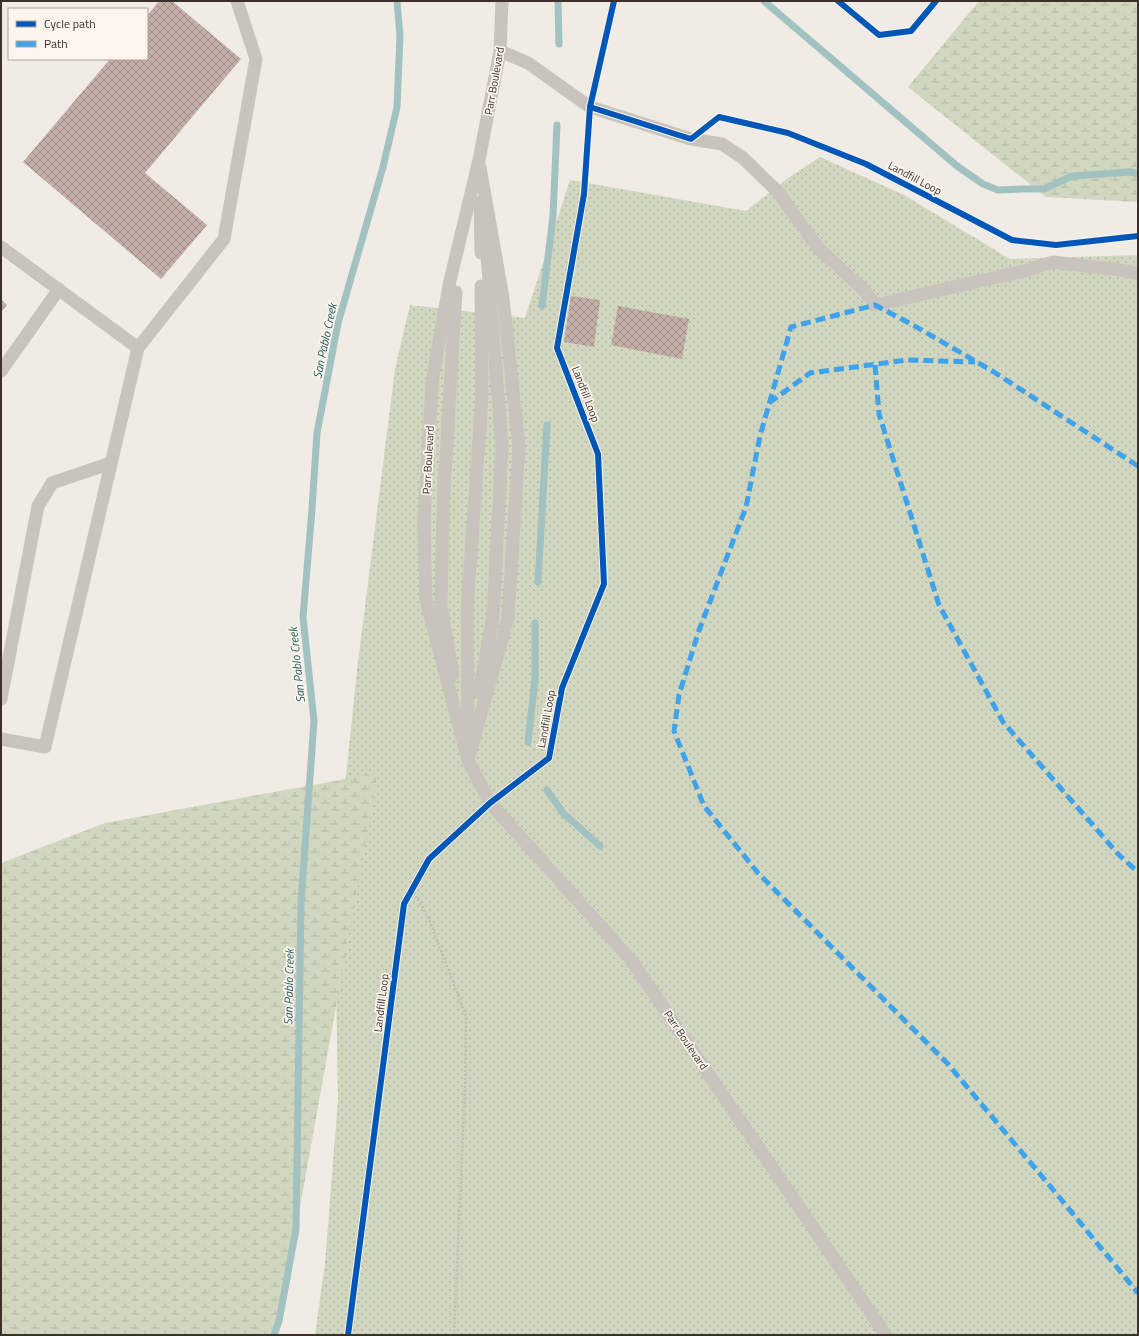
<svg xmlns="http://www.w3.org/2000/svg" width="1139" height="1336" viewBox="0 0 1139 1336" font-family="'Titillium Web',sans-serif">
<defs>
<pattern id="grass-dots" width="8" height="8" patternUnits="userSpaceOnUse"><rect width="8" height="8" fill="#d1d6bf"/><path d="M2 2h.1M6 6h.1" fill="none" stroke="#b4b8a4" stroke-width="1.8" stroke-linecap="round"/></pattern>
<pattern id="wetland-marsh" width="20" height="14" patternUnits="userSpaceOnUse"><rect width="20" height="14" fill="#d1d6bf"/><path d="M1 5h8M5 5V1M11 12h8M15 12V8" fill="none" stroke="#b4b8a4"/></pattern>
<pattern id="building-cross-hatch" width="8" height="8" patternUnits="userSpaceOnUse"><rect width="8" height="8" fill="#c3afa7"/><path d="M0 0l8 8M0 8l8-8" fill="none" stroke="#a08f88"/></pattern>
</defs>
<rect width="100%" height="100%" fill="#f0ebe5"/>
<polygon fill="url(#grass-dots)" points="820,157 904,195 1010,259 1138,255 1138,1335 315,1335 325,1263 338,1100 336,977 339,844 357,670 395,369 410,305 525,318 570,180 746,211 788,178"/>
<g fill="url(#wetland-marsh)">
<polygon points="979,1 1138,1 1138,202 1046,197 908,87"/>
<polygon points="378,773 277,1335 1,1335 1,863 105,823"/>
</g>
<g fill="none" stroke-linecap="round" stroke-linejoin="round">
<g stroke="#a1c2c1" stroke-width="7">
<polyline points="558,1 559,44"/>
<polyline points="764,1 957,166 983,184 998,190 1022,189 1044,189 1072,176 1130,172 1138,174"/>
<polyline points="542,306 553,216 557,125"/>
<polyline points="538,582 547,425"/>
<polyline points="528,742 535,679 535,623"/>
<polyline points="547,790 563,813 600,846"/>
<polyline points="274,1335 279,1321 296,1229 301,902 314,721 303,617 312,509 317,433 338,323 383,167 397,107 400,36 397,1"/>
</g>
</g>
<g fill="url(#building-cross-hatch)">
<polygon points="159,1 172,1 241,59 145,173 207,225 161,279 23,162 110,59 147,59 147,16"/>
<polygon points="571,296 600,300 594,347 564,342"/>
<polygon points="1,299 7,305 1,312"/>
<polygon points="618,306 689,319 682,359 611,345"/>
</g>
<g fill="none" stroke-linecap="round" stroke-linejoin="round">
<polyline stroke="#c2bbb6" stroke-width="2.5" stroke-dasharray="2 2" stroke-linecap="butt" points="412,889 429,919 466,1016 465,1088 454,1335"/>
<g stroke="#c9c3be" stroke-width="13">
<polyline points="502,1 500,51 479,160 449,285 432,383 424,522 426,600 468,760 490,803 631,960 886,1335"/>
<polyline points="500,51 528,63 590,107 691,139 722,144 743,158 778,192 818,248 863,289 875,305 1024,271 1053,262 1121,270 1138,274"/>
<polyline points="480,202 481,253"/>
<polyline points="1,247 138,348 224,239 256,59 237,1"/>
<polyline points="1,371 59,289"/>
<polyline points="453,675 441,606 443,506 456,292"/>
<polyline points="479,693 493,616 502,447 486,243"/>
<polyline points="1,699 38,506 52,483 111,463"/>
<polyline points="1,739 45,747 138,348"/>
<polyline points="468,740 467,610 482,396 481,286"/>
<polyline points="468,760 508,618 519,447 503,298 480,167"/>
</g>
<g stroke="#3fa3eb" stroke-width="5" stroke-dasharray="10 5" stroke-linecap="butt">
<polyline points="875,365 879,414 939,605 1003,722 1119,855 1138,872"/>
<polyline points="769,403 810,373 907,360 975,362"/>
<polyline points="1138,466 994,372 913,325 875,305 791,327 760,436 746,507 698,633 679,695 674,731 704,806 758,873 947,1063 1055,1192 1138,1293"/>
</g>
<defs>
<g id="cycleway">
<polyline points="838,1 879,35 911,31 936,1"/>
<polyline points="590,107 691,139 719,117 788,133 866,164 1012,240 1056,245 1138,236"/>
<polyline points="348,1335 404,904 429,859 490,803 549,758 562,688 604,584 598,454 557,348 584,194 590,107 614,1"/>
</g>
</defs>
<use href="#cycleway" stroke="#fbf5ee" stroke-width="8"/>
<use href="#cycleway" stroke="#0057b8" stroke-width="6"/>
</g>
<g text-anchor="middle" stroke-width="3.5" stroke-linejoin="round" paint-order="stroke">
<g font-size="11" fill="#3b302b" stroke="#fbf5ee">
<text transform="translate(494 81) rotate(-80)" y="4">Parr Boulevard</text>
<text transform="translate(915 178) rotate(28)" y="4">Landfill Loop</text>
<text transform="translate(586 394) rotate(69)" y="4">Landfill Loop</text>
<text transform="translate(428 460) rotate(-87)" y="4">Parr Boulevard</text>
<text transform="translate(546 719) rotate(-80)" y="4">Landfill Loop</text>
<text transform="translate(381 1003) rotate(-83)" y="4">Landfill Loop</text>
<text transform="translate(686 1040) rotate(56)" y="4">Parr Boulevard</text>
</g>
<g font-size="12" font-style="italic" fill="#1f5a5e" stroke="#fbf5ee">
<text transform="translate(325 341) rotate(-78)" y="4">San Pablo Creek</text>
<text transform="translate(297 665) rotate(-96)" y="4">San Pablo Creek</text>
<text transform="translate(289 987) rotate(-89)" y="4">San Pablo Creek</text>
</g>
</g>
<rect width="1139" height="1336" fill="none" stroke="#3b302b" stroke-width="4"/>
<rect x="8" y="8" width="140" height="52" fill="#fbf5ee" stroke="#aea6a0"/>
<rect x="16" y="21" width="20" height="6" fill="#0057b8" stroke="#aea6a0"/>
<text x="44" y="28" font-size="12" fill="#3b302b">Cycle path</text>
<rect x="16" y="41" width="20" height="6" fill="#3fa3eb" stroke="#aea6a0"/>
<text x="44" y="48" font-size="12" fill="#3b302b">Path</text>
</svg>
